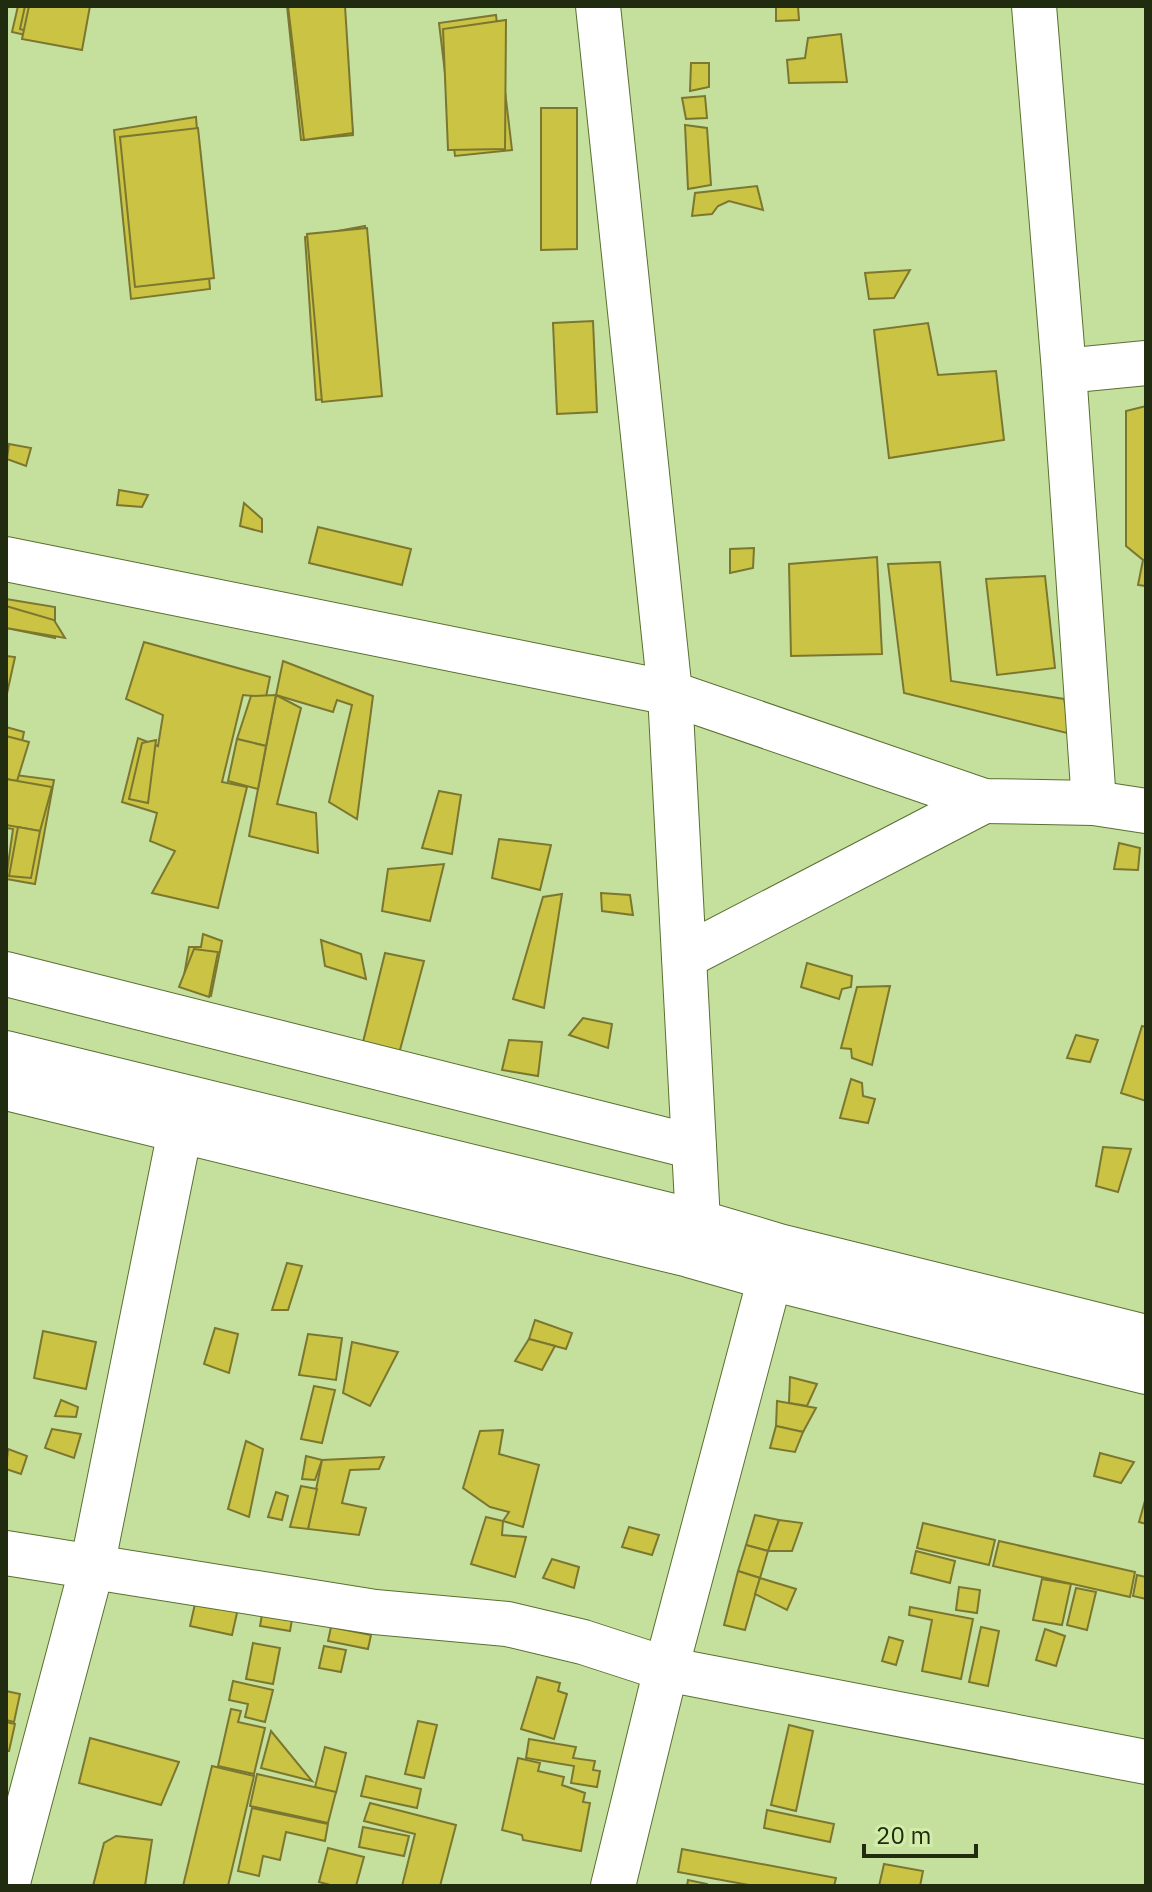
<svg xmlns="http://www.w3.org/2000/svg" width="1152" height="1892" viewBox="0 0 1152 1892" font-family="'IBM Plex Sans',sans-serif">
<rect width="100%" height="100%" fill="#c5e09d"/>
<g fill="#cac344" stroke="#7b7730" stroke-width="2">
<polygon points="18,6 84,6 74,46 12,32"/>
<polygon points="25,6 82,6 72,43 20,29"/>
<polygon points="29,6 90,6 82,50 22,39"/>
<polygon points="287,6 340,6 353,135 301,140"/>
<polygon points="288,6 345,6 353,133 304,140"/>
<polygon points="776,6 798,6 799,20 776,21"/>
<polygon points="496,15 512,150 455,156 439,23"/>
<polygon points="506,20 505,149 448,150 443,29"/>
<polygon points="841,34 847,82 789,83 787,60 805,58 808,38"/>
<polygon points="691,63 709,63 709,87 690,91"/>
<polygon points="705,96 707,118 686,119 682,98"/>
<polygon points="541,108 577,108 577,249 541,250"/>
<polygon points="196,117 210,289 131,299 114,130"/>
<polygon points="685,125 707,128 711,185 688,189"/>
<polygon points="198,128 214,278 135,287 120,137"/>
<polygon points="757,186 763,210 729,201 718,206 712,214 692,216 695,193"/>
<polygon points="365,226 375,395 316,400 305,237"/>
<polygon points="367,228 382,396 322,402 307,234"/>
<polygon points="910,270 894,298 869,299 865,273"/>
<polygon points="593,321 597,412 557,414 553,323"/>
<polygon points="928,323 938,375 996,371 1004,440 889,458 874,330"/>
<polygon points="1146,406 1146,586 1138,585 1143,560 1126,546 1126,411"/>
<polygon points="9,444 31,448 26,466 7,459"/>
<polygon points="119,490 148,495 142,507 117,505"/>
<polygon points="244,503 262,519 262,532 240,526"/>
<polygon points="318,527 411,549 402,585 309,563"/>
<polygon points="754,548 753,568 730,573 730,549"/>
<polygon points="877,557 882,654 791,656 789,564"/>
<polygon points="940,562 951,681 1064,699 1071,734 904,693 888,564"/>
<polygon points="1045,576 1055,668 997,675 986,579"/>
<polygon points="6,599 55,607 55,638 6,628"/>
<polygon points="6,606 54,620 65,638 6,628"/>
<polygon points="144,642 270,677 266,697 243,695 222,782 247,787 218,908 152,893 175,851 150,841 157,813 122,802 138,738 158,746 163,715 126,699"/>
<polygon points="6,656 15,657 6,698"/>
<polygon points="283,661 373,696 357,819 329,802 352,705 337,700 333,712 276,695"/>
<polygon points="276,695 301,708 277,804 316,813 318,853 249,836"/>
<polygon points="276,695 266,746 237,739 251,696"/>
<polygon points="6,727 24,732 15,775 54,780 35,884 6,879 13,829 6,828"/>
<polygon points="6,736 29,742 17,781 6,779"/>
<polygon points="237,739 266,746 258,789 228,781"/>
<polygon points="156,740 148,803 129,799 142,743"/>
<polygon points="6,779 52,787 40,831 6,825"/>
<polygon points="439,791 461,795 452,854 422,848"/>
<polygon points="18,827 40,831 31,878 9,876"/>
<polygon points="499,839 551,845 540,890 492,878"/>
<polygon points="1119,843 1140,848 1138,870 1114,869"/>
<polygon points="444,864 430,921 382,911 388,869"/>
<polygon points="601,893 630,895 633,915 602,911"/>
<polygon points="562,894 544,1008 513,999 543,897"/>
<polygon points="203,934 222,941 211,996 182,987 189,947 201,947"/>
<polygon points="321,940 361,954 366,979 325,966"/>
<polygon points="194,949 218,952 209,997 179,987"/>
<polygon points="385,953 424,961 397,1061 362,1046"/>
<polygon points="807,963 852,976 851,987 842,989 839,999 801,987"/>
<polygon points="890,986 872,1065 852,1058 851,1049 841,1048 857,987"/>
<polygon points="583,1018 612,1024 608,1048 569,1035"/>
<polygon points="1142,1026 1146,1027 1146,1101 1121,1093"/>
<polygon points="1076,1035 1098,1040 1090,1062 1067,1058"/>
<polygon points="509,1040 542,1042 538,1076 502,1070"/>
<polygon points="851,1079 862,1083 863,1096 875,1099 868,1123 840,1118"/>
<polygon points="1103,1147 1131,1149 1118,1192 1096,1186"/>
<polygon points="287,1263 302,1266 288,1310 272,1310"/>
<polygon points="535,1320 572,1333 566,1349 529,1339"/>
<polygon points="215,1328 238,1334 229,1373 204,1364"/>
<polygon points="43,1331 96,1342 86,1389 34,1378"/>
<polygon points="308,1334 342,1338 336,1380 299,1375"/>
<polygon points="529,1339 555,1346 542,1370 515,1361"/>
<polygon points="352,1342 398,1352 370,1406 343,1393"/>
<polygon points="790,1377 817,1384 807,1406 789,1403"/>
<polygon points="314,1386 335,1390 322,1443 301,1439"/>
<polygon points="61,1400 78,1407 76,1417 55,1416"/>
<polygon points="777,1401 816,1408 803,1432 776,1426"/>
<polygon points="776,1426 803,1432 795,1452 770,1448"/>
<polygon points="52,1429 81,1434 74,1458 45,1448"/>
<polygon points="503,1430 499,1454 539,1465 523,1527 503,1521 509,1512 490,1507 463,1488 480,1431"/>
<polygon points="246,1441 263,1449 249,1517 228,1509"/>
<polygon points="8,1449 27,1456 21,1474 6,1469"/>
<polygon points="1100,1453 1134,1462 1121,1483 1094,1476"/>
<polygon points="306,1456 322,1460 315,1480 302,1479"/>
<polygon points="384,1457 379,1469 350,1470 342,1503 366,1508 359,1535 308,1529 322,1460"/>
<polygon points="301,1486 317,1489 308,1529 290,1527"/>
<polygon points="276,1492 288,1496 282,1520 268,1517"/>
<polygon points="1146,1497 1146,1524 1139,1522"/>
<polygon points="755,1515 779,1520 768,1551 746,1545"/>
<polygon points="486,1517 503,1521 502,1535 526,1537 515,1577 471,1564"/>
<polygon points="779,1520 802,1523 792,1551 768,1551"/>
<polygon points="923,1523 995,1540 989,1565 917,1548"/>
<polygon points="629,1527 659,1535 652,1555 622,1547"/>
<polygon points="999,1541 1135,1572 1130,1597 993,1566"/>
<polygon points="746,1545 768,1551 760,1578 738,1571"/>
<polygon points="916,1551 955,1561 950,1583 911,1573"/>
<polygon points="552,1559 579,1567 574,1588 543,1578"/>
<polygon points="738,1571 760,1578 745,1630 724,1625"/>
<polygon points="1137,1575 1146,1577 1146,1599 1133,1596"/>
<polygon points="760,1578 796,1589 787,1610 755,1594"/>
<polygon points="1042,1579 1071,1584 1062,1625 1033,1620"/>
<polygon points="959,1587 980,1590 977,1613 956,1610"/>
<polygon points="1076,1588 1096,1592 1087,1630 1067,1625"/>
<polygon points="197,1595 239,1604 232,1635 190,1626"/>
<polygon points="910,1607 973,1619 961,1679 922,1671 932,1620 909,1615"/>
<polygon points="263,1609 293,1614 290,1631 260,1626"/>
<polygon points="331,1627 371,1635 368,1649 328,1641"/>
<polygon points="981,1627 999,1631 988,1686 969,1682"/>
<polygon points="1045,1629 1065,1636 1056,1666 1036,1660"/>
<polygon points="889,1637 903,1641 896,1665 882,1661"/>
<polygon points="253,1643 280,1648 273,1684 246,1679"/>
<polygon points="324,1646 346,1650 341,1672 319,1668"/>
<polygon points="537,1677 560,1683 558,1691 567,1694 554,1739 521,1729"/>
<polygon points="233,1681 273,1690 265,1722 245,1717 248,1704 229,1700"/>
<polygon points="6,1691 20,1694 14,1722 6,1720"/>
<polygon points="231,1709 241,1711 238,1722 265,1728 254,1774 218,1766"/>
<polygon points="418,1721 437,1725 424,1778 405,1774"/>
<polygon points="6,1722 15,1724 9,1751 6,1751"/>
<polygon points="789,1725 813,1731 796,1811 771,1805"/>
<polygon points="271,1731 312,1781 261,1768"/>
<polygon points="90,1738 179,1762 161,1805 79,1783"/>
<polygon points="529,1739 576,1747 573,1758 595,1761 593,1770 600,1771 597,1787 571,1783 574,1766 526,1758"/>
<polygon points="325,1747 346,1753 336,1793 315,1787"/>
<polygon points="518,1758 540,1763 538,1771 564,1777 562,1785 585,1793 583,1802 590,1803 581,1851 523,1840 522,1835 502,1830"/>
<polygon points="212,1766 254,1776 228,1886 183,1886"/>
<polygon points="257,1774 336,1792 328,1823 250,1806"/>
<polygon points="366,1776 421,1789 417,1808 361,1796"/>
<polygon points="370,1803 456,1825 440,1886 402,1886 415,1834 364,1821"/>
<polygon points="252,1808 328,1824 325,1841 286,1832 280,1860 263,1856 259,1876 238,1871"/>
<polygon points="767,1810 834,1824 830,1842 764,1828"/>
<polygon points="363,1827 409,1836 404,1856 359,1847"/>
<polygon points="116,1836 152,1840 145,1886 93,1886 104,1843"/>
<polygon points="328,1848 364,1857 356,1886 334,1886 319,1882"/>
<polygon points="682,1849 836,1878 834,1886 754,1886 678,1872"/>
<polygon points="884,1864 923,1871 920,1886 879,1886"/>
<polygon points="688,1880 707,1884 707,1886 687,1886"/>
</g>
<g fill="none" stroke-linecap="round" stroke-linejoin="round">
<defs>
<g id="minor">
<polyline points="598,6 670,693 698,1222"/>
<polyline points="1034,6 1064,371 1094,803"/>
<polyline points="1064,371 1146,363"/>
<polyline points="6,559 670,693 984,801 1094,803 1146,811"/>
<polyline points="684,957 984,801"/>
<polyline points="6,974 694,1147"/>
<polyline points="6,1053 698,1222 779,1246 1146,1337"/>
<polyline points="6,1088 689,1255 770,1278 1146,1372"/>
<polyline points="6,1553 375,1612 507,1624 583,1642 666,1669 1146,1762"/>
<polyline points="7,1886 92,1567 180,1131"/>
<polyline points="613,1886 666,1669 770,1278"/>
</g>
</defs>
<use href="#minor" stroke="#597031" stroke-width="46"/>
<use href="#minor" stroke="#fff" stroke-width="44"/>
</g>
<rect width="1152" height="1892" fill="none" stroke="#212b10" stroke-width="16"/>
<path d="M864 1844v12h112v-12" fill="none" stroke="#212b10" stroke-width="4"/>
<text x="876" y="1844" font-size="24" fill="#212b10" stroke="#d2edaa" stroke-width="6" paint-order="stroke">20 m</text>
</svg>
